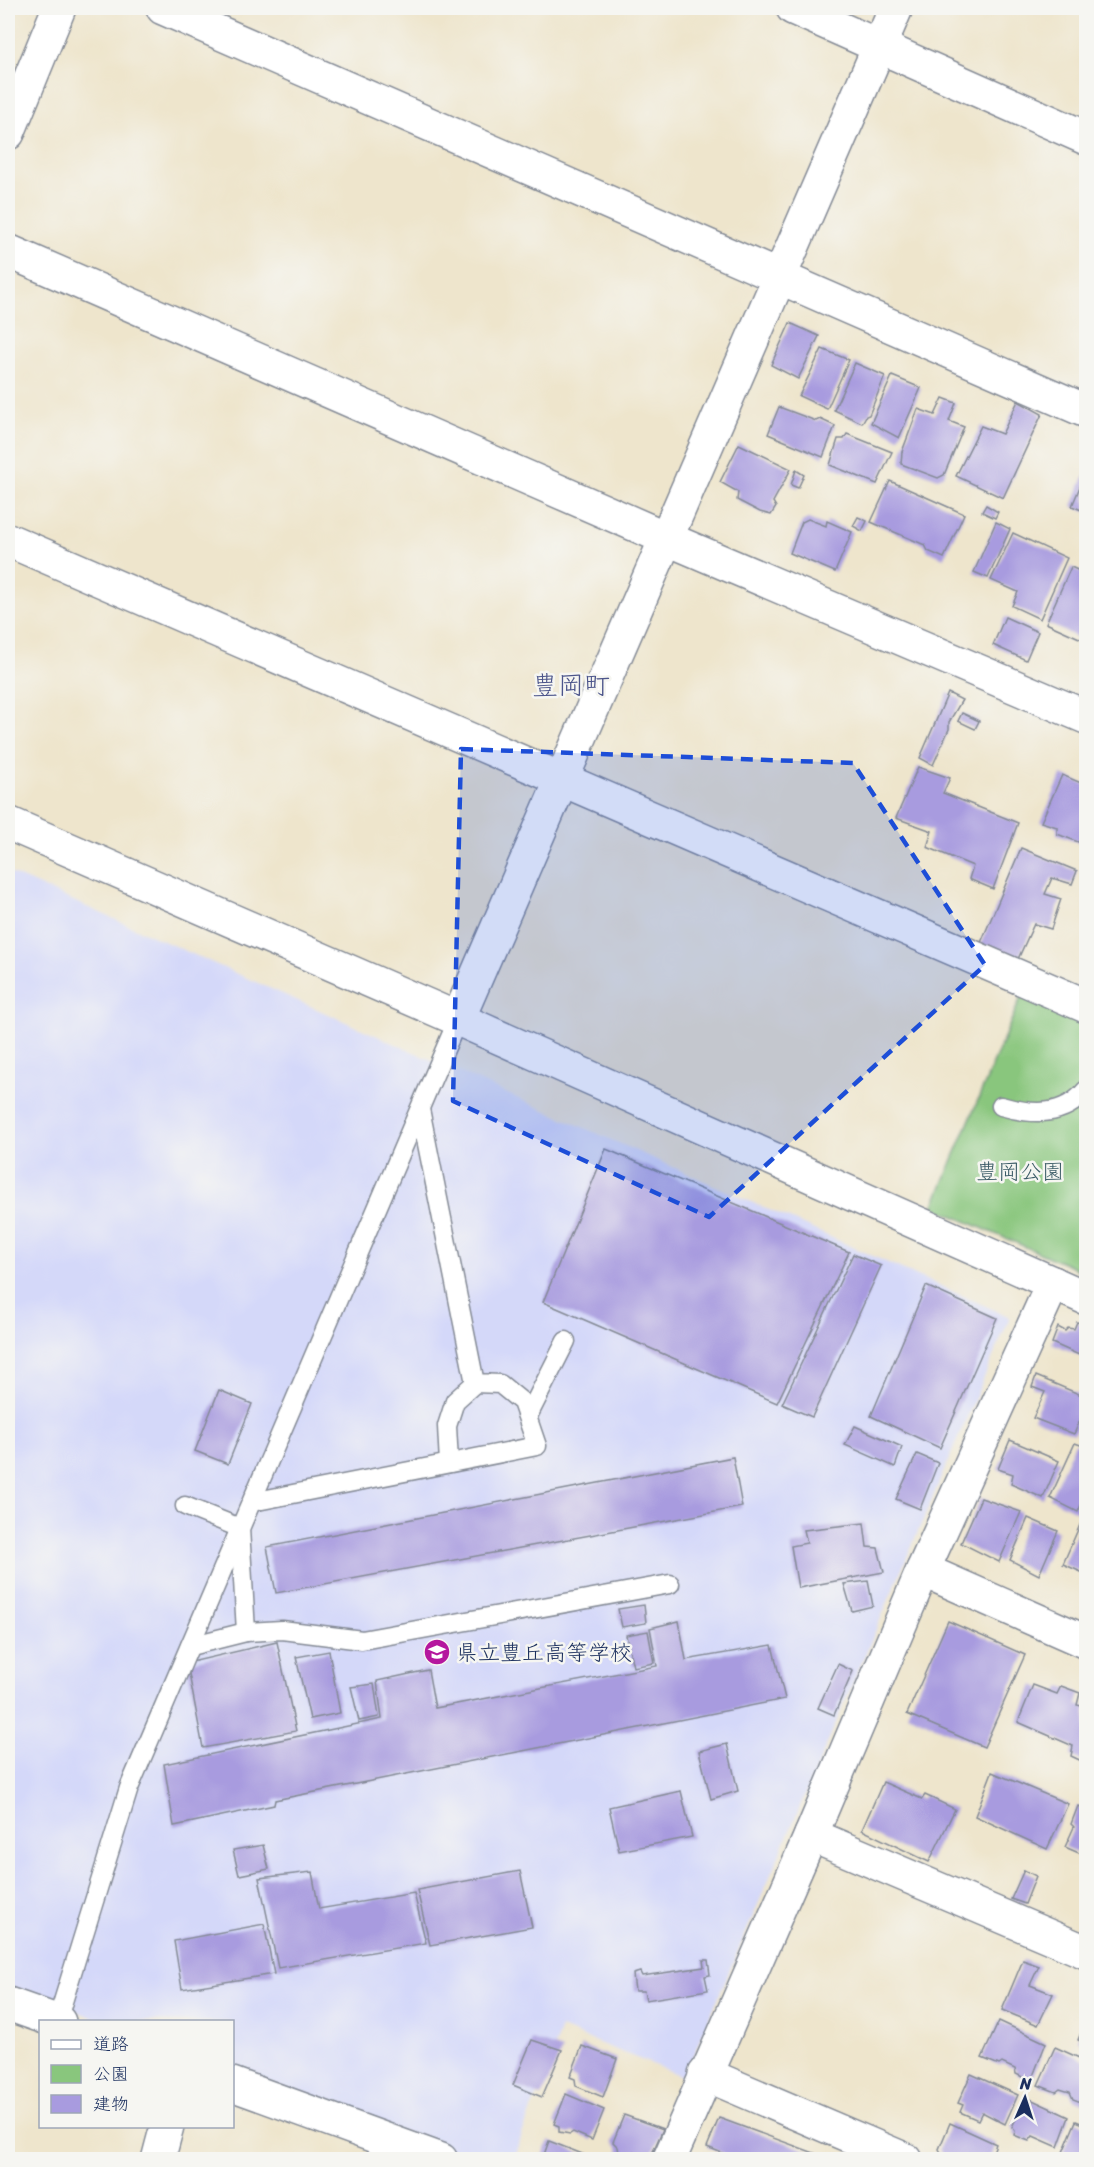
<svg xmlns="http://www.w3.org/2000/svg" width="1094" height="2167" viewBox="0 0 1094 2167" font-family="Sriracha,'Klee One',sans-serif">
<rect width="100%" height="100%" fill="#f6f6f2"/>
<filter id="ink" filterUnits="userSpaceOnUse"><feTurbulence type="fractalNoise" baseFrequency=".0167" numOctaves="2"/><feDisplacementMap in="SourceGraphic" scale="12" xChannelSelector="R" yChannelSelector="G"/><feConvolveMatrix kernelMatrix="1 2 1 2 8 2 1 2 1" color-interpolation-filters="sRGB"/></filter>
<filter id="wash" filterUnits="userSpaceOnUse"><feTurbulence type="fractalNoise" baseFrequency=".008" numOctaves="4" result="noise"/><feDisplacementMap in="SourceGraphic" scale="24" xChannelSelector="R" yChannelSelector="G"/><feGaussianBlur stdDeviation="1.35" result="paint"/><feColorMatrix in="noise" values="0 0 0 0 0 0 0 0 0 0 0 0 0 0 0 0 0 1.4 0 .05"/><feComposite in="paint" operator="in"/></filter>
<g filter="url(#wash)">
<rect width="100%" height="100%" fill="#eee5cc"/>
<polygon fill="#d4d8f9" points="8,872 1010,1317 684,2077 561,2028 513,2159 475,2159 233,2070 232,2022 103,2021 8,1986"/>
<polygon fill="#89c67d" stroke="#527a6e" stroke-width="1.5" points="1022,995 1086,1022 1086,1273 933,1207"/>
<g id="blocks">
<g fill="#a89bdf">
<polygon points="790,323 819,336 798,379 771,365"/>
<polygon points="822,349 849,360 827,409 799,396"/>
<polygon points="855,363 885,376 869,415 866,416 862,423 834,410"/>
<polygon points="892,376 921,388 899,438 871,423"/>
<polygon points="943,398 956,403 949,421 964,427 944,475 938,478 901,464 902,452 918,409 935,415"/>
<polygon points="1018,401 1042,414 1003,498 956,476 981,426 1002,434"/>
<polygon points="779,407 816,421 820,419 835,426 823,457 768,434"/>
<polygon points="847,434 892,452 877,484 830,465 838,439 844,439"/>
<polygon points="739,444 791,469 773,502 776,507 771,515 760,512 737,500 738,492 720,482"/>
<polygon points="796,470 804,475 798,488 791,485"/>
<polygon points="1086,472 1086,512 1072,506"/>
<polygon points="890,481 964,514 944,558 928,551 925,545 871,522"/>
<polygon points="986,505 998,512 995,518 982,512"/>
<polygon points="858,517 867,521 862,531 853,526"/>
<polygon points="808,519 826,526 827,521 852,532 835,572 790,553 802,522"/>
<polygon points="996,522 1010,529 988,578 974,572"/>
<polygon points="1013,533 1067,558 1040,619 1012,606 1018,592 991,580"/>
<polygon points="1071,567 1086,574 1086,641 1046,623"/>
<polygon points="1005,617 1038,632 1026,660 993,645"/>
<polygon points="948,693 962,700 949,722 949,729 933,765 920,758"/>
<polygon points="962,713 979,721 975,729 958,721"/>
<polygon points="918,767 950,778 943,793 1018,823 993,889 969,879 973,866 927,847 932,831 896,818"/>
<polygon points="1062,775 1086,785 1086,845 1057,834 1057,827 1041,822"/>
<polygon points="1021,848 1077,871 1072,884 1052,878 1045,894 1061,899 1051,929 1034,924 1018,959 980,945"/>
<polygon points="606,1149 849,1252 777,1403 543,1302"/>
<polygon points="853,1254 881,1266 812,1417 782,1404"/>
<polygon points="926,1286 997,1318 940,1448 871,1416"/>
<polygon points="1077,1322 1086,1325 1086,1358 1052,1343 1058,1327 1065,1331 1068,1328 1074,1329"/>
<polygon points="1036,1376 1086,1397 1086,1407 1074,1434 1033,1418 1045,1392 1032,1387"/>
<polygon points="219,1390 252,1404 228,1464 195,1451"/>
<polygon points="855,1426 902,1447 895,1467 845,1445"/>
<polygon points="1010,1440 1059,1461 1043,1498 1011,1484 1013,1474 998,1469"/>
<polygon points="1075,1443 1086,1447 1086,1493 1078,1512 1050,1498"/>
<polygon points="917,1454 938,1463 920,1509 896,1499"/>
<polygon points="733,1457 742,1507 276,1593 267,1547"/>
<polygon points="981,1498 1021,1512 999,1562 961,1543"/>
<polygon points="1086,1511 1086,1574 1063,1564"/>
<polygon points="1028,1518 1058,1531 1039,1575 1010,1560"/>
<polygon points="864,1523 867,1547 878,1548 884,1572 798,1588 791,1546 807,1543 804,1530"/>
<polygon points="868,1581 873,1606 852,1611 844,1584"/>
<polygon points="644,1605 646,1623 622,1627 618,1609"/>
<polygon points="679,1621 686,1660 772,1645 785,1699 275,1800 274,1805 174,1826 164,1764 382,1719 377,1681 428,1670 435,1708 657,1666 650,1628"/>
<polygon points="948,1621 1025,1655 984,1747 907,1714"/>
<polygon points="648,1631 654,1663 633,1667 626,1635"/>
<polygon points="277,1642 296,1731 203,1748 187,1663"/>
<polygon points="329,1651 340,1713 310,1719 296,1657"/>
<polygon points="838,1664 853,1671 834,1715 818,1708"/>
<polygon points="374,1684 379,1717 359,1721 351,1687"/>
<polygon points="1033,1685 1057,1694 1061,1686 1080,1693 1077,1705 1086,1707 1086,1763 1071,1756 1073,1746 1018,1722"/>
<polygon points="727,1744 738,1791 711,1799 699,1751"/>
<polygon points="992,1772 1068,1804 1047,1849 975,1816"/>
<polygon points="883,1782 922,1799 925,1795 955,1809 929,1862 862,1830"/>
<polygon points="681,1791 692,1837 619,1851 609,1807"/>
<polygon points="1078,1806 1086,1810 1086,1856 1065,1847 1074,1827 1071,1824"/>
<polygon points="263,1845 269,1869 239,1875 233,1850"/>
<polygon points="1024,1870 1036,1876 1025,1904 1011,1899"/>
<polygon points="520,1871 532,1927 430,1945 417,1890"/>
<polygon points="312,1872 319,1909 414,1893 426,1943 278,1968 259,1878"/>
<polygon points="264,1924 274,1974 182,1989 174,1941"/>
<polygon points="703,1960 708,1960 710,1975 705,1976 708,1990 646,2000 644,1991 635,1991 633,1974 640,1972 642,1976 704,1967"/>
<polygon points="1023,1960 1039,1966 1030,1985 1053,1994 1038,2025 1002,2010"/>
<polygon points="999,2021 1046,2043 1031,2081 1016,2074 1015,2069 1002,2063 999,2065 982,2058"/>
<polygon points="1086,2021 1086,2044 1078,2040"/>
<polygon points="532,2040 562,2050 542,2097 513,2085"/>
<polygon points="582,2046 617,2059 603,2097 576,2086 575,2079 570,2077"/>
<polygon points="1055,2047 1086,2061 1086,2104 1073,2099 1070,2092 1060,2089 1056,2092 1038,2085"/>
<polygon points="971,2074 1018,2095 1005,2124 982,2112 978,2120 960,2112 963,2105 958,2103"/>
<polygon points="566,2094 604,2110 592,2140 573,2132 570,2134 559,2132 559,2126 554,2124"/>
<polygon points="1026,2097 1069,2117 1058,2147 1033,2136 1029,2141 1014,2135 1015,2131 1012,2127"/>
<polygon points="624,2115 663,2129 650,2158 634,2152 627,2156 619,2153 618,2147 613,2142"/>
<polygon points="719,2118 825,2157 824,2160 740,2160 707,2147"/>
<polygon points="1076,2121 1086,2125 1086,2159 1080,2156 1078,2160 1067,2160 1061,2157"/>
<polygon points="950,2123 996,2144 990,2160 963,2160 959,2158 950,2160 943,2156 939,2149"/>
<polygon points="549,2141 585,2155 583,2160 542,2160"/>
</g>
</g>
</g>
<g filter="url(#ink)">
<use href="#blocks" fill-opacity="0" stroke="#848a95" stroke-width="1.5"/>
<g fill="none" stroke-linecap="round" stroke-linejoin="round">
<defs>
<g id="lane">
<path d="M1001,1106C1032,1115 1064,1117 1086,1090"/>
<polyline points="528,1416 566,1341"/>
<polyline points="449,1463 447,1426 455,1401 475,1383"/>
<polyline points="252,1502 537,1446 522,1402 500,1384 475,1383 420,1109"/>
<polyline points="185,1506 240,1528 246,1632 282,1630 362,1640 670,1584"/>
<polyline points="190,1646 246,1632"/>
<polyline points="57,2021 129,1788 458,1019"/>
</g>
<g id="street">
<polyline points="163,8 1086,411"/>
<polyline points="8,133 59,8"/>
<polyline points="8,540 1086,1006"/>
<polyline points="8,823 458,1019 1086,1298"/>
<polyline points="458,1019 896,8"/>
<polyline points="923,1570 1086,1642"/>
<polyline points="811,1835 1086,1952"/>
<polyline points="8,2004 59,2022"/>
<polyline points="705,2074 906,2160"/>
<polyline points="232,2084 441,2160"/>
<polyline points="158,2160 167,2126"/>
<polyline points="669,2160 811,1835 923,1570 1053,1283"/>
</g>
<g id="secondary">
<polyline points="793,8 1086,138"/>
<polyline points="8,251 668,539 1086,717"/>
</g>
</defs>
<use href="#lane" stroke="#848a95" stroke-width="21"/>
<use href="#street" stroke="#848a95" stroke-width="36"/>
<use href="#secondary" stroke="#848a95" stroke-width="36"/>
<use href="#lane" stroke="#fff" stroke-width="18"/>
<use href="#street" stroke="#fff" stroke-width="33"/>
<use href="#secondary" stroke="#fff" stroke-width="33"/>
</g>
</g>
<path fill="#1d4ed8" fill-opacity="0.2" stroke="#1d4ed8" stroke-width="4.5" stroke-dasharray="12 8" stroke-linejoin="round" d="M461,749L853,763L985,965L709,1217L453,1101Z"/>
<defs>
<symbol id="school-disc" viewBox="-11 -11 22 22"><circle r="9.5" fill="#b5179e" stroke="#f6f6f2"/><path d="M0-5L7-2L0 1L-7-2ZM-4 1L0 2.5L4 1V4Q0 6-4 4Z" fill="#fff"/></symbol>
</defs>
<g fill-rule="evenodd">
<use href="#school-disc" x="422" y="1637" width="30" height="30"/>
</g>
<g text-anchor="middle" stroke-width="5" stroke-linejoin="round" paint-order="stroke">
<g font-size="22" fill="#3c5c67" stroke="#f6f6f2">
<text x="1020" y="1179">豊岡公園</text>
</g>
<g font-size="22" fill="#1b2f5e" stroke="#f6f6f2" text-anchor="start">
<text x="456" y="1660">県立豊丘高等学校</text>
</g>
<g font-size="26" fill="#4c558b" stroke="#f6f6f2">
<text x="571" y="694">豊岡町</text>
</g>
</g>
<rect width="1094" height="2167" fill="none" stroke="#f6f6f2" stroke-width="30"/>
<rect x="39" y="2020" width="195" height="108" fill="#f6f6f2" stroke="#9ea6b7" stroke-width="1.5"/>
<rect x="51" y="2040" width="30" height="9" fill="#ffffff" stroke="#9ea6b7" stroke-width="1.5"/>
<text x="93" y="2050" font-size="18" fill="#1b2f5e">道路</text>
<rect x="51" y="2065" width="30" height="18" fill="#89c67d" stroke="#9ea6b7" stroke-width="1.5"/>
<text x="93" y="2080" font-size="18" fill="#1b2f5e">公園</text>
<rect x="51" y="2095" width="30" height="18" fill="#a89bdf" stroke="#9ea6b7" stroke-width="1.5"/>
<text x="93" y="2110" font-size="18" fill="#1b2f5e">建物</text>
<g transform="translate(1025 2098) rotate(3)" stroke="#f6f6f2" stroke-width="4.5" paint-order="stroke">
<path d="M0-4.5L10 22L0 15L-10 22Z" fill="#1b2f5e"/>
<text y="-9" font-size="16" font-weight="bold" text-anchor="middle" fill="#1b2f5e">N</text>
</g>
</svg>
